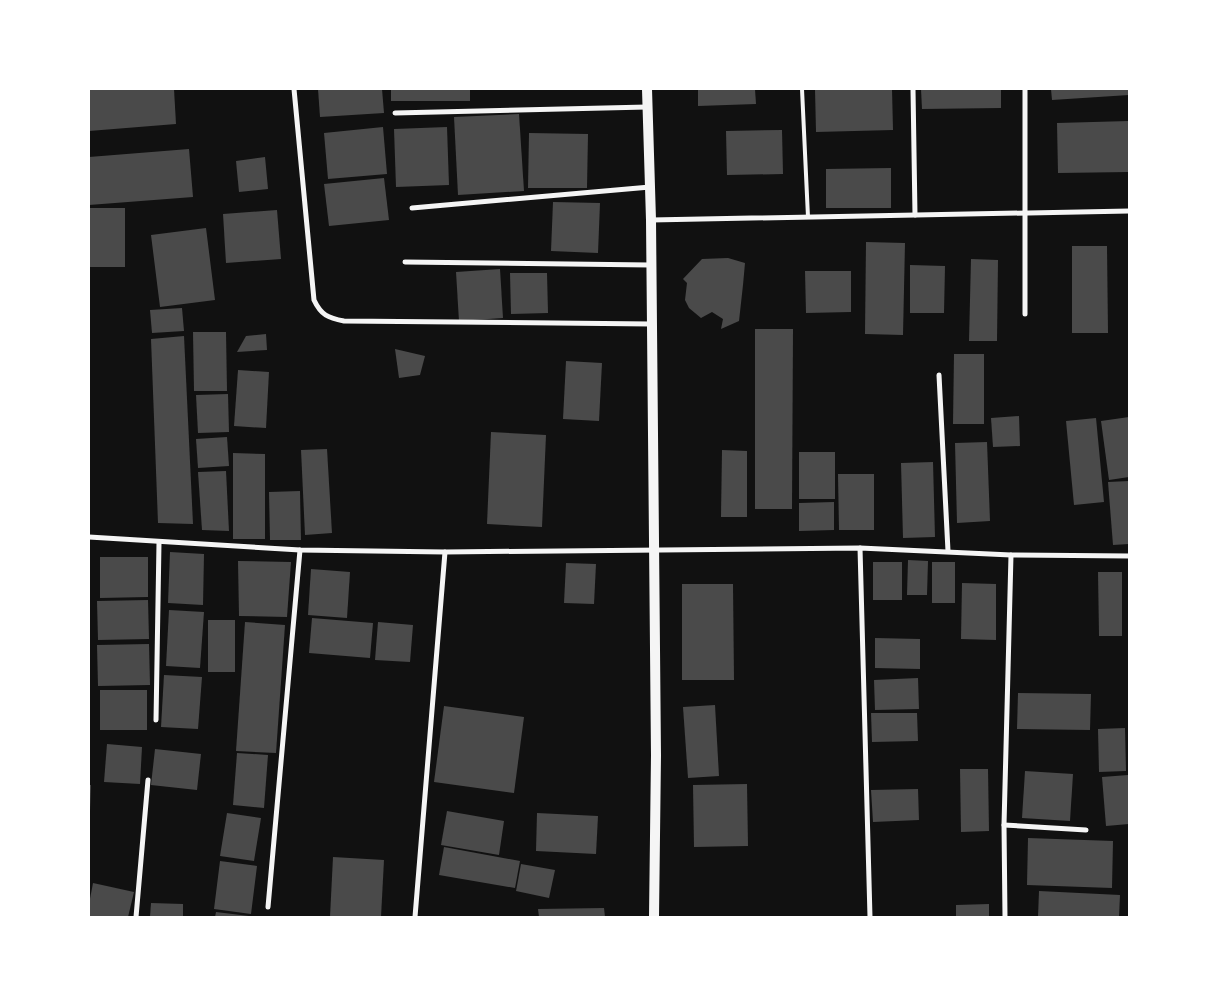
<svg xmlns="http://www.w3.org/2000/svg" width="1218" height="1006" viewBox="0 0 1218 1006" font-family="'PT Sans',sans-serif">
<rect width="100%" height="100%" fill="#111"/>
<g fill="#4a4a4a">
<polygon points="89,89 174,89 176,124 89,131"/>
<polygon points="318,89 382,89 384,113 320,117"/>
<rect x="391" y="89" width="79" height="12"/>
<polygon points="698,89 755,89 756,104 698,106"/>
<polygon points="815,89 892,89 893,130 816,132"/>
<polygon points="921,89 1001,89 1001,108 922,109"/>
<polygon points="1051,89 1129,89 1129,95 1052,100"/>
<polygon points="519,114 524,191 458,195 454,117"/>
<polygon points="1129,121 1129,172 1058,173 1057,123"/>
<polygon points="383,127 387,174 328,179 324,133"/>
<polygon points="447,127 449,185 396,187 394,129"/>
<polygon points="782,130 783,174 727,175 726,131"/>
<polygon points="529,133 588,134 587,188 528,188"/>
<polygon points="189,149 193,197 89,205 89,157"/>
<polygon points="265,157 268,189 239,192 236,161"/>
<polygon points="891,168 891,208 826,208 826,169"/>
<polygon points="384,178 389,220 329,226 324,184"/>
<polygon points="553,202 600,203 598,253 551,251"/>
<rect x="89" y="208" width="36" height="59"/>
<polygon points="277,210 281,259 226,263 223,214"/>
<polygon points="206,228 215,300 160,307 151,235"/>
<polygon points="866,242 905,243 903,335 865,334"/>
<polygon points="1072,246 1107,246 1108,333 1072,333"/>
<polygon points="728,258 745,263 743,285 739,321 721,329 723,319 712,312 701,318 689,308 685,300 687,283 683,279 702,259"/>
<polygon points="971,259 998,260 997,341 969,341"/>
<polygon points="910,265 945,266 944,313 910,313"/>
<polygon points="500,269 503,318 459,321 456,272"/>
<polygon points="805,271 851,271 851,312 806,313"/>
<polygon points="510,273 547,273 548,313 511,314"/>
<polygon points="182,308 184,331 152,333 150,310"/>
<polygon points="755,329 793,329 792,509 755,509"/>
<polygon points="193,332 226,332 227,391 194,391"/>
<polygon points="266,334 267,350 237,352 246,336"/>
<polygon points="184,336 193,524 158,523 151,339"/>
<polygon points="395,349 425,356 420,375 399,378"/>
<polygon points="954,354 984,354 984,424 953,424"/>
<polygon points="566,361 602,363 599,421 563,419"/>
<polygon points="238,370 269,372 266,428 234,426"/>
<polygon points="228,394 229,432 198,433 196,395"/>
<polygon points="1019,416 1020,446 993,447 991,418"/>
<polygon points="1129,417 1129,477 1109,480 1101,421"/>
<polygon points="1096,418 1104,502 1074,505 1066,421"/>
<polygon points="491,432 546,435 542,527 487,524"/>
<polygon points="227,437 229,466 198,468 196,439"/>
<polygon points="987,442 990,521 957,523 955,443"/>
<polygon points="327,449 332,533 305,535 301,450"/>
<polygon points="722,450 747,451 747,517 721,517"/>
<rect x="799" y="452" width="36" height="47"/>
<polygon points="233,453 265,454 265,539 233,539"/>
<polygon points="933,462 935,537 903,538 901,463"/>
<polygon points="226,471 229,531 202,530 198,472"/>
<polygon points="838,474 874,474 874,530 839,530"/>
<polygon points="1129,481 1129,544 1113,545 1108,482"/>
<polygon points="300,491 301,540 270,540 269,492"/>
<polygon points="834,502 834,530 799,531 799,503"/>
<polygon points="170,552 204,554 203,605 168,603"/>
<polygon points="100,557 148,557 148,597 100,598"/>
<polygon points="908,560 928,561 927,595 907,595"/>
<polygon points="238,561 291,562 287,617 239,616"/>
<rect x="873" y="562" width="29" height="38"/>
<rect x="932" y="562" width="23" height="41"/>
<polygon points="566,563 596,564 594,604 564,603"/>
<polygon points="311,569 350,572 347,618 308,615"/>
<polygon points="1098,572 1122,572 1122,636 1099,636"/>
<polygon points="962,583 996,584 996,640 961,639"/>
<polygon points="682,584 733,584 734,680 682,680"/>
<polygon points="148,600 149,639 98,640 97,601"/>
<polygon points="169,610 204,612 200,668 166,666"/>
<polygon points="312,618 373,623 370,658 309,653"/>
<rect x="208" y="620" width="27" height="52"/>
<polygon points="245,622 285,625 276,753 236,751"/>
<polygon points="378,622 413,625 410,662 375,660"/>
<polygon points="875,638 920,639 920,669 875,668"/>
<polygon points="149,644 150,685 98,686 97,645"/>
<polygon points="164,675 202,677 198,729 161,727"/>
<polygon points="918,678 919,709 875,710 874,680"/>
<rect x="100" y="690" width="47" height="40"/>
<polygon points="1018,693 1091,694 1090,730 1017,729"/>
<polygon points="715,705 719,776 688,778 683,707"/>
<polygon points="444,706 524,717 514,793 434,782"/>
<polygon points="871,713 917,713 918,741 872,742"/>
<polygon points="1125,728 1126,771 1099,772 1098,729"/>
<polygon points="107,744 142,747 140,784 104,782"/>
<polygon points="155,749 201,754 197,790 151,785"/>
<polygon points="237,753 268,755 264,808 233,805"/>
<polygon points="960,769 988,769 989,831 961,832"/>
<polygon points="1025,771 1073,774 1070,821 1022,818"/>
<polygon points="1128,775 1129,824 1106,826 1102,777"/>
<polygon points="747,784 748,846 694,847 693,785"/>
<polygon points="89,785 91,785 90,811 89,811"/>
<polygon points="918,789 919,820 873,822 871,790"/>
<polygon points="447,811 504,821 499,855 441,845"/>
<polygon points="227,813 261,818 254,861 220,856"/>
<polygon points="537,813 598,816 596,854 536,851"/>
<polygon points="1028,838 1113,841 1112,888 1027,885"/>
<polygon points="444,847 520,861 515,888 439,875"/>
<polygon points="333,857 384,860 381,917 330,917"/>
<polygon points="220,861 257,866 251,914 214,909"/>
<polygon points="521,864 555,870 549,898 516,891"/>
<polygon points="93,883 134,892 128,917 89,917 89,904"/>
<polygon points="1039,891 1120,895 1119,917 1038,917"/>
<polygon points="151,903 183,904 183,917 150,917"/>
<polygon points="989,904 989,917 956,917 956,905"/>
<polygon points="604,908 605,917 539,917 538,909"/>
<polygon points="216,912 249,916 249,917 215,917"/>
</g>
<g fill="none" stroke-linecap="round" stroke-linejoin="round">
<polyline stroke="#f5f5f5" stroke-width="4" points="802,89 808,217"/>
<g stroke="#f5f5f5" stroke-width="5">
<path d="M294,89L314,300C321,315 328,318 344,321L651,324"/>
<polyline points="913,89 915,215"/>
<polyline points="1025,89 1025,314"/>
<polyline points="395,113 647,107"/>
<polyline points="412,208 650,187"/>
<polyline points="651,220 1129,211"/>
<polyline points="405,262 650,265"/>
<polyline points="939,375 948,551"/>
<polyline points="89,537 300,550 445,552 860,548 1011,555 1129,556"/>
<polyline points="860,548 870,917"/>
<polyline points="156,720 159,543"/>
<polyline points="1004,825 1086,830"/>
<polyline points="268,907 300,550"/>
<polyline points="136,917 148,780"/>
<polyline points="415,917 445,552"/>
<polyline points="1005,917 1004,825 1011,555"/>
</g>
<polyline stroke="#f5f5f5" stroke-width="10" points="647,89 651,220 656,755 654,917"/>
</g>
<rect width="1218" height="1006" fill="none" stroke="#ffffff" stroke-width="180"/>
</svg>
